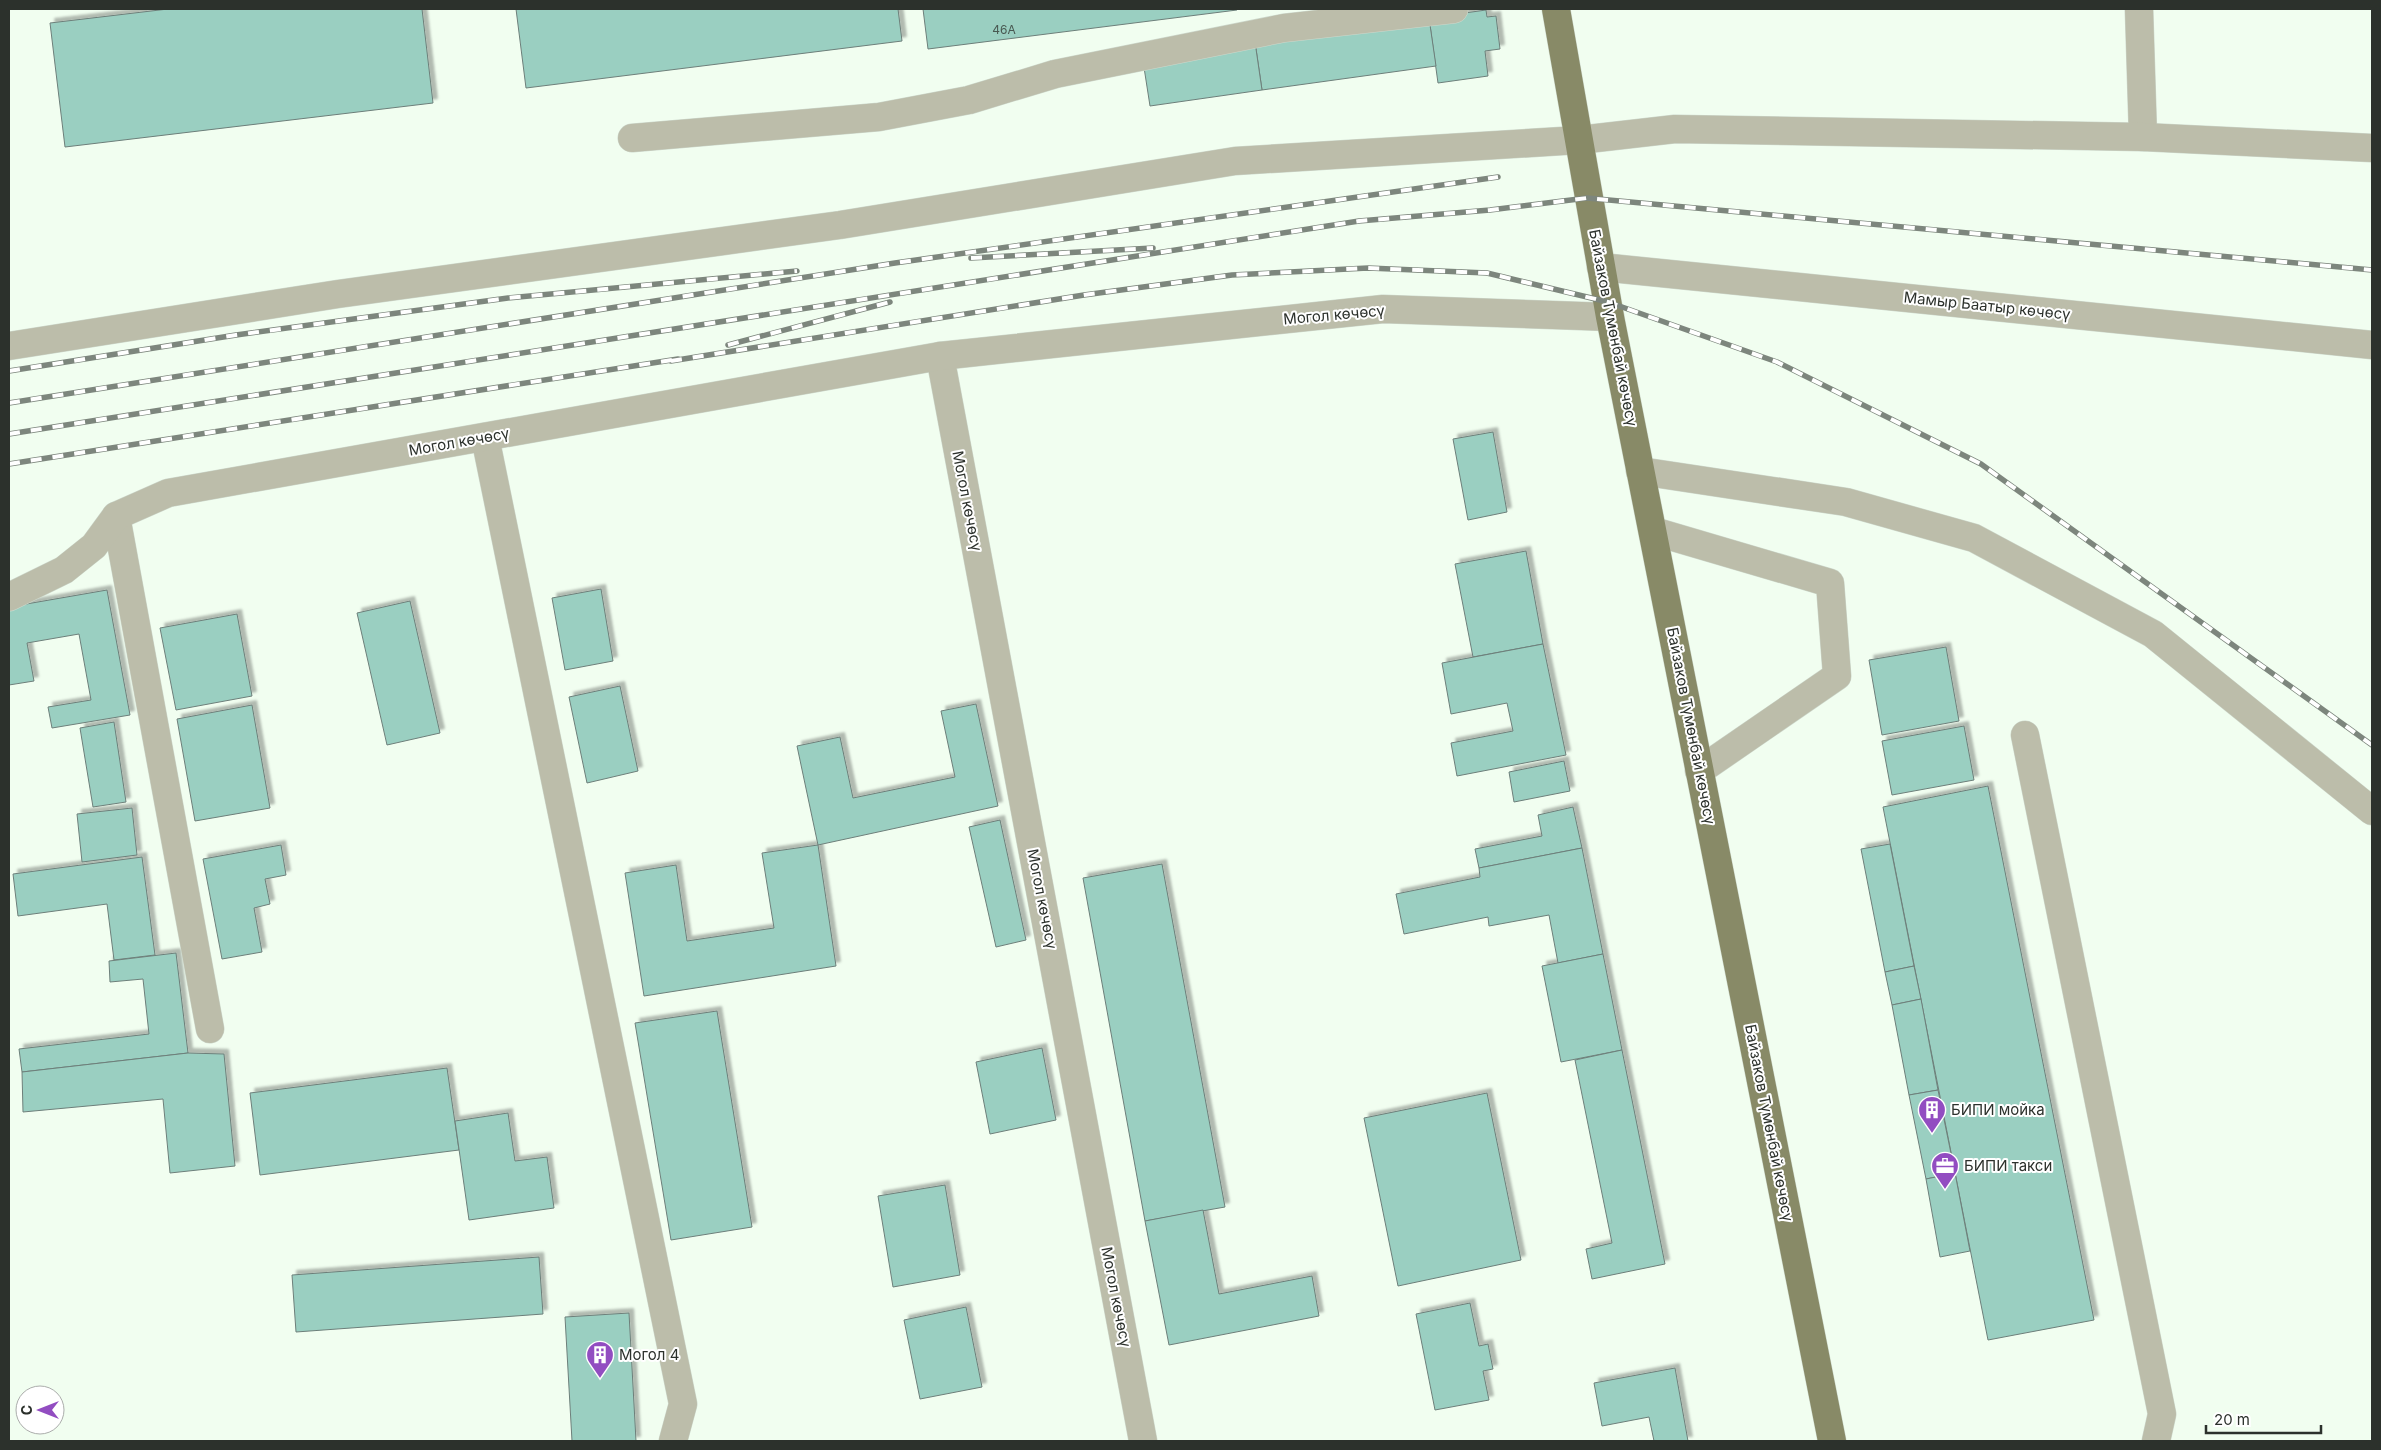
<svg xmlns="http://www.w3.org/2000/svg" width="2381" height="1450" viewBox="0 0 2381 1450" font-family="Inter,sans-serif">
<defs>
<filter id="shadow"><feDropShadow dx="4.5" dy="-4.5" stdDeviation="1" flood-color="#0004"/></filter>
</defs>
<rect width="100%" height="100%" fill="#f1fef0"/>
<g fill="#9acfc1" stroke="#6d7f7a" filter="url(#shadow)">
<polygon points="168,9 422,9 433,103 65,147 50,23"/>
<polygon points="516,9 898,9 902,41 526,88"/>
<polygon points="923,9 1237,9 1237,10 928,49"/>
<polygon points="1486,10 1487,17 1496,16 1500,49 1485,51 1488,76 1438,83 1429,18"/>
<polygon points="1429,18 1436,66 1262,90 1255,42"/>
<polygon points="1255,42 1262,90 1150,106 1143,61"/>
<polygon points="1493,432 1507,512 1468,520 1453,439"/>
<polygon points="1526,551 1543,644 1473,657 1455,564"/>
<polygon points="601,589 613,661 565,670 552,598"/>
<polygon points="107,590 130,715 52,728 48,707 91,700 79,634 27,643 34,681 9,685 9,607"/>
<polygon points="410,601 440,733 387,745 357,613"/>
<polygon points="237,614 252,696 176,710 160,628"/>
<polygon points="1543,644 1566,755 1457,776 1451,743 1513,731 1507,703 1451,714 1442,663"/>
<polygon points="1946,647 1959,721 1882,735 1869,660"/>
<polygon points="620,686 638,771 587,783 569,697"/>
<polygon points="976,704 998,806 818,845 797,746 840,737 853,798 955,777 941,711"/>
<polygon points="252,705 270,808 195,821 177,719"/>
<polygon points="114,722 126,802 93,807 80,728"/>
<polygon points="1964,726 1974,780 1892,795 1882,741"/>
<polygon points="1564,761 1570,791 1514,802 1509,772"/>
<polygon points="1988,786 2094,1320 1988,1340 1883,807"/>
<polygon points="1573,807 1582,848 1479,868 1475,849 1542,836 1538,815"/>
<polygon points="132,808 137,855 82,862 77,814"/>
<polygon points="1000,820 1026,940 996,947 969,827"/>
<polygon points="1890,844 1914,966 1885,972 1861,849"/>
<polygon points="281,845 286,875 265,879 270,904 254,908 262,952 222,959 203,859"/>
<polygon points="818,845 836,966 644,996 625,873 676,865 687,941 774,928 762,853"/>
<polygon points="1582,848 1603,954 1558,963 1549,915 1489,926 1488,917 1404,934 1396,894 1480,877 1479,868"/>
<polygon points="142,857 155,955 114,960 107,904 18,916 13,874"/>
<polygon points="1162,864 1225,1207 1145,1221 1083,878"/>
<polygon points="176,953 188,1053 22,1072 19,1049 149,1034 143,979 110,982 109,961"/>
<polygon points="1603,954 1622,1050 1561,1062 1542,966"/>
<polygon points="1914,966 1921,999 1892,1005 1885,972"/>
<polygon points="1921,999 1938,1090 1909,1095 1892,1005"/>
<polygon points="717,1011 752,1227 671,1240 635,1023"/>
<polygon points="1042,1048 1056,1120 990,1134 976,1062"/>
<polygon points="1622,1050 1665,1264 1592,1279 1586,1249 1612,1243 1575,1060"/>
<polygon points="188,1053 224,1054 235,1166 170,1173 163,1099 23,1112 22,1072"/>
<polygon points="447,1068 459,1150 260,1175 250,1093"/>
<polygon points="1938,1090 1955,1173 1926,1179 1909,1095"/>
<polygon points="1487,1093 1521,1260 1398,1286 1364,1118"/>
<polygon points="508,1113 515,1161 547,1157 554,1208 469,1220 455,1121"/>
<polygon points="1955,1173 1970,1251 1940,1257 1926,1179"/>
<polygon points="945,1185 960,1275 893,1287 878,1196"/>
<polygon points="1203,1210 1219,1294 1312,1276 1319,1316 1169,1345 1145,1221"/>
<polygon points="539,1257 543,1314 296,1332 292,1275"/>
<polygon points="1470,1303 1479,1346 1488,1344 1493,1369 1483,1371 1489,1400 1435,1410 1416,1314"/>
<polygon points="966,1307 982,1387 920,1399 904,1320"/>
<polygon points="629,1313 636,1441 572,1441 565,1317"/>
<polygon points="1675,1368 1688,1441 1654,1441 1649,1417 1602,1426 1594,1383"/>
</g>
<g fill="none" stroke-linecap="round" stroke-linejoin="round">
<defs>
<g id="minor">
<polyline points="2139,9 2143,137"/>
<polyline points="632,138 879,117 969,100 1055,74 1284,28 1454,9"/>
<polyline points="1601,267 2372,345"/>
<polyline points="9,346 338,294 840,225 1235,161 1579,140 1675,129 2143,137 2372,148"/>
<polyline points="940,356 1143,1441"/>
<polyline points="485,437 683,1404 673,1441"/>
<polyline points="1640,471 1846,502 1974,538 2153,634 2372,811"/>
<polyline points="116,516 210,1029"/>
<polyline points="1653,531 1830,583 1837,676 1699,771"/>
<polyline points="9,597 64,570 94,546 116,516 168,493 940,356 1383,309 1610,317"/>
<polyline points="2025,735 2162,1414 2156,1441"/>
</g>
<polyline id="major" points="1556,9 1610,317 1832,1441"/>
</defs>
<use href="#minor" stroke="#ced9cd" stroke-width="29"/>
<use href="#major" stroke="#ced9cd" stroke-width="29"/>
<use href="#minor" stroke="#bcbdaa" stroke-width="28"/>
<use href="#major" stroke="#888a67" stroke-width="28"/>
<defs>
<g id="rail">
<polyline points="971,258 1153,248"/>
<polyline points="728,345 890,302"/>
<polyline points="671,361 1084,295 1232,275 1368,268 1487,273 1608,302 1777,362 1981,464 2372,745"/>
<polyline points="9,371 236,335 508,298 797,271"/>
<polyline points="9,403 895,263 1498,177"/>
<polyline points="9,434 1359,221 1490,210 1587,198 2372,270"/>
<polyline points="9,464 678,359"/>
</g>
</defs>
<use href="#rail" stroke="#7d867d" stroke-width="5.5"/>
<use href="#rail" stroke="#fff" stroke-width="4" stroke-dasharray="11" stroke-linecap="butt"/>
</g>
<defs>
<symbol id="building-pin" viewBox="-11 -11 22 30"><path d="M0 17L-7.5 6A9.5 9.5 0 1 1 7.5 6Z" fill="#924dc1" stroke="#fff"/><path d="M-4-6H4V6H1V3H-1V6H-4ZM-2.5-4.3h1.7v1.8h-1.7ZM.8-4.3h1.7v1.8H.8ZM-2.5-1h1.7V.8h-1.7ZM.8-1h1.7V.8H.8Z" fill="#fff"/></symbol>
<symbol id="office-pin" viewBox="-11 -11 22 30"><path d="M0 17L-7.5 6A9.5 9.5 0 1 1 7.5 6Z" fill="#924dc1" stroke="#fff"/><path d="M-6-3h4V-5.5h4V-3h4V5H-6ZM-1-4.5V-3h2v-1.5ZM-6 0V1H6V0Z" fill="#fff"/></symbol>
</defs>
<g fill-rule="evenodd">
<use href="#building-pin" x="1916" y="1094" width="32" height="43"/>
<use href="#office-pin" x="1929" y="1150" width="32" height="43"/>
<use href="#building-pin" x="584" y="1339" width="32" height="43"/>
</g>
<g text-anchor="middle" stroke-width="4" stroke-linejoin="round" paint-order="stroke">
<g font-size="12" fill="#485851">
<text x="1004" y="34">46А</text>
</g>
<g font-size="15" fill="#2c312c" stroke="#fff">
<text transform="translate(1987 306) rotate(6)" y="5">Мамыр Баатыр көчөсү</text>
<text transform="translate(1334 315) rotate(-5)" y="5">Могол көчөсү</text>
<text transform="translate(1613 328) rotate(79)" y="5">Байзаков Түмөнбай көчөсү</text>
<text transform="translate(459 442) rotate(-10)" y="5">Могол көчөсү</text>
<text transform="translate(967 501) rotate(79)" y="5">Могол көчөсү</text>
<text transform="translate(1691 726) rotate(79)" y="5">Байзаков Түмөнбай көчөсү</text>
<text transform="translate(1042 899) rotate(79)" y="5">Могол көчөсү</text>
<text transform="translate(1769 1123) rotate(79)" y="5">Байзаков Түмөнбай көчөсү</text>
<text transform="translate(1116 1297) rotate(79)" y="5">Могол көчөсү</text>
</g>
<g font-size="15" fill="#2c312c" stroke="#fff" text-anchor="start">
<text x="1951" y="1115">БИПИ мойка</text>
<text x="1964" y="1171">БИПИ такси</text>
<text x="619" y="1360">Могол 4</text>
</g>
</g>
<rect width="2381" height="1450" fill="none" stroke="#2c312c" stroke-width="20"/>
<g transform="translate(40 1410) rotate(270)"><circle r="24" fill="#ffffff" stroke="#abadab"/>
<path d="M0-4L9 19L0 12L-9 19Z" fill="#924dc1"/>
<text y="-8" font-size="14" font-weight="bold" text-anchor="middle" fill="#2c312c">С</text>
</g>
<path d="M2206 1425v8h115v-8" fill="none" stroke="#2c312c" stroke-width="2.5"/>
<text x="2214" y="1425" font-size="15" fill="#2c312c" stroke="#ffffff" stroke-width="4" paint-order="stroke">20 m</text>
</svg>
